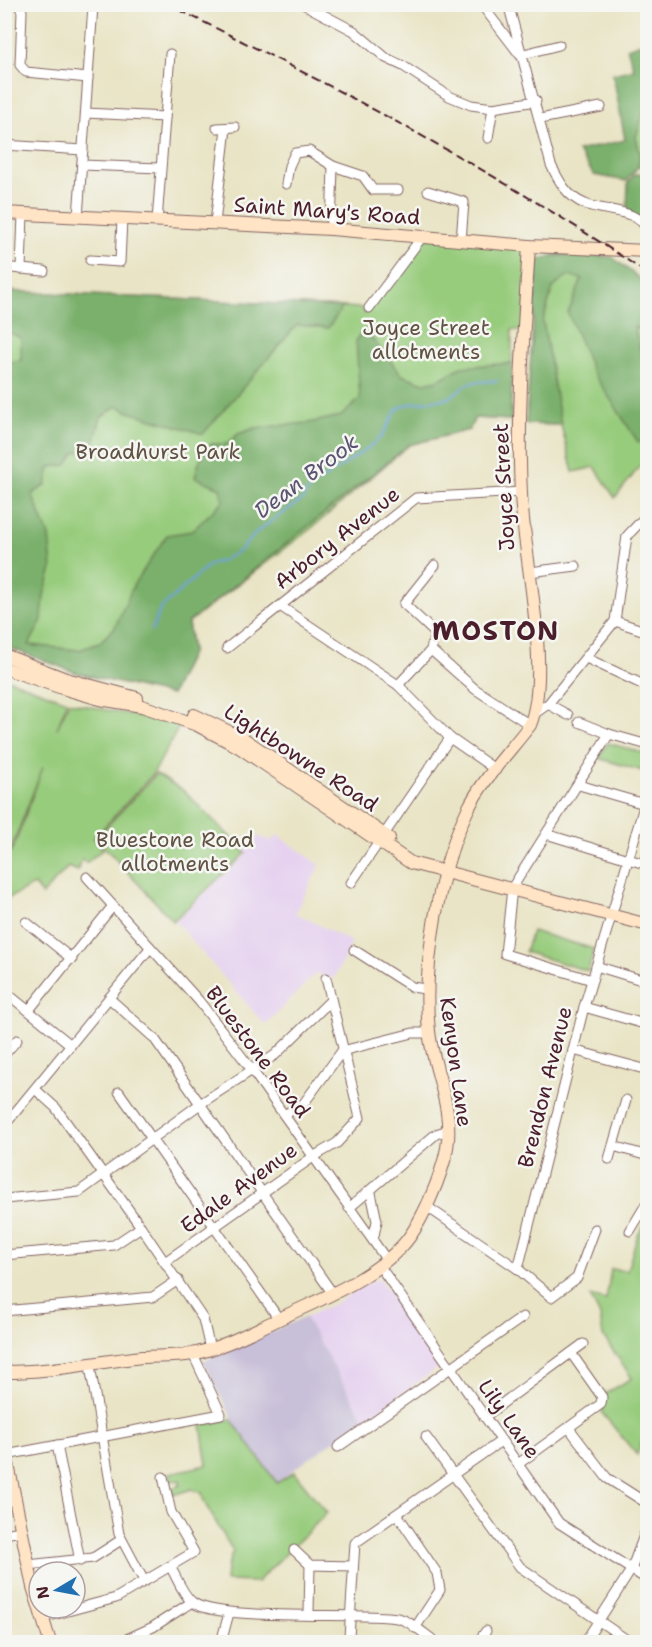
<svg xmlns="http://www.w3.org/2000/svg" width="652" height="1647" viewBox="0 0 652 1647" font-family="'Shantell Sans',sans-serif">
<rect width="100%" height="100%" fill="#f6f6f2"/>
<filter id="ink" filterUnits="userSpaceOnUse"><feTurbulence type="fractalNoise" baseFrequency=".0167" numOctaves="2"/><feDisplacementMap in="SourceGraphic" scale="12" xChannelSelector="R" yChannelSelector="G"/><feConvolveMatrix kernelMatrix="1 2 1 2 8 2 1 2 1" color-interpolation-filters="sRGB"/></filter>
<filter id="wash" filterUnits="userSpaceOnUse"><feTurbulence type="fractalNoise" baseFrequency=".008" numOctaves="4" result="noise"/><feDisplacementMap in="SourceGraphic" scale="24" xChannelSelector="R" yChannelSelector="G"/><feGaussianBlur stdDeviation="1.35" result="paint"/><feColorMatrix in="noise" values="0 0 0 0 0 0 0 0 0 0 0 0 0 0 0 0 0 1.4 0 .05"/><feComposite in="paint" operator="in"/></filter>
<g filter="url(#wash)">
<rect width="100%" height="100%" fill="#e9e4c5"/>
<g fill="#e6d2f0">
<polygon points="278,835 320,865 295,913 352,942 334,978 325,979 317,972 265,1025 175,921 247,854 244,850 258,836 271,841"/>
<polygon points="374,1280 380,1280 441,1366 364,1419 305,1317 336,1303"/>
</g>
<polygon fill="#c8bfd8" points="305,1317 364,1419 277,1482 234,1422 203,1361"/>
<g fill="#98cc7d" stroke="#717654" stroke-width="1.5">
<polygon points="647,101 647,165 638,167 640,154 636,137"/>
<polygon points="422,237 529,246 524,331 512,330 511,420 475,418 466,428 409,445 313,527 188,623 192,651 171,695 77,673 5,646 4,291 362,308 365,314"/>
<polygon points="557,254 604,256 647,290 647,457 615,498 595,467 573,472 561,425 526,424 538,260"/>
<polygon points="5,678 67,701 57,729 69,702 180,725 153,774 94,838 103,849 86,863 82,859 78,871 68,867 42,895 34,885 5,900 5,857 13,849 43,767 11,849 5,855"/>
<polygon points="608,743 647,754 646,772 598,758"/>
<polygon points="156,774 184,791 246,853 173,921 96,838"/>
<polygon points="532,931 594,949 588,971 525,952"/>
<polygon points="647,1219 647,1427 637,1455 602,1413 605,1394 632,1378 603,1336 600,1316 590,1296 606,1300 611,1269 627,1271 637,1237"/>
<polygon points="231,1419 277,1483 294,1472 327,1513 257,1582 226,1581 227,1567 233,1551 204,1502 202,1493 192,1489 173,1495 172,1489 180,1485 180,1480 170,1481 170,1473 207,1465 201,1425"/>
</g>
<g fill="#7ab06c" stroke="#62684c" stroke-width="1.5">
<polygon points="647,41 647,101 636,137 640,154 638,167 626,181 594,175 578,151 625,140 613,74 634,69 627,48"/>
<polygon points="635,174 647,174 647,232 627,214 628,182"/>
<polygon points="573,255 612,257 647,284 647,331 634,327 645,365 647,366 647,441 638,442 592,371 568,313 582,279 567,276 553,288 543,321 561,425 526,424 538,260 553,256"/>
<polygon points="5,291 343,307 328,328 297,325 203,434 129,412 117,406 101,417 92,450 76,452 66,465 50,467 46,485 32,494 49,536 52,569 44,595 42,620 29,645 79,650 99,643 115,627 134,584 167,535 192,531 223,501 220,488 195,477 200,459 211,444 227,444 238,434 255,428 308,423 341,416 360,399 356,340 364,329 402,375 424,383 438,380 461,367 512,363 511,420 475,418 469,430 409,445 188,623 192,651 171,695 77,673 5,646 5,363 21,360 21,338 5,331"/>
</g>
<g fill="none" stroke-linecap="round" stroke-linejoin="round">
<polyline stroke="#71a2dc" stroke-width="2" points="152,631 160,609 210,564 221,561 239,551 259,530 302,500 311,487 367,449 382,436 397,409 409,404 449,398 464,386 474,382 497,381"/>
</g>
</g>
<g filter="url(#ink)">
<g fill="none" stroke-linecap="round" stroke-linejoin="round">
<defs>
<g id="street">
<polyline points="18,4 22,11 20,65 26,72 88,78"/>
<polyline points="303,4 354,31 386,58 403,66 449,96 471,105 493,108 536,101"/>
<polyline points="481,4 517,51"/>
<path d="M509,7L551,165C559,181 567,197 585,204C604,212 640,208 648,232"/>
<polyline points="520,55 559,45"/>
<polyline points="86,113 165,117"/>
<polyline points="540,119 601,107"/>
<polyline points="217,128 235,127"/>
<polyline points="488,138 493,108"/>
<polyline points="4,145 83,150"/>
<polyline points="82,165 160,168"/>
<polyline points="286,184 289,166 295,153 309,151 333,166 363,176 373,190 398,190"/>
<polyline points="428,191 464,202 461,241"/>
<polyline points="78,217 93,6"/>
<polyline points="157,221 170,54"/>
<polyline points="215,223 226,128"/>
<polyline points="331,229 333,166"/>
<polyline points="90,260 120,262 122,219"/>
<polyline points="4,267 21,269 23,214"/>
<polyline points="21,269 44,271"/>
<polyline points="369,308 422,237"/>
<polyline points="530,572 576,566"/>
<polyline points="280,606 398,685 450,738 496,770"/>
<polyline points="615,621 648,632"/>
<polyline points="227,648 416,498 521,492"/>
<polyline points="431,650 475,689 530,725"/>
<polyline points="586,658 648,687"/>
<polyline points="398,685 431,650 435,633 404,604 435,565"/>
<polyline points="548,704 568,715"/>
<polyline points="534,714 548,704 615,621 627,536 648,514"/>
<polyline points="579,722 609,734 648,745"/>
<polyline points="579,785 648,805"/>
<polyline points="546,834 648,865"/>
<polyline points="87,877 199,1001 252,1070 386,1259"/>
<polyline points="351,883 450,738"/>
<polyline points="26,922 72,959"/>
<polyline points="354,950 412,987 425,989"/>
<polyline points="596,966 648,982"/>
<polyline points="592,980 505,954 512,888 609,734"/>
<polyline points="4,991 71,1045"/>
<polyline points="109,998 154,1038 333,1294"/>
<polyline points="584,1007 648,1025"/>
<polyline points="29,1010 112,907"/>
<polyline points="573,1050 648,1070"/>
<polyline points="4,1055 17,1040"/>
<polyline points="35,1089 56,1108 141,1227 203,1319 210,1349"/>
<polyline points="119,1092 279,1319"/>
<polyline points="284,1115 304,1103 342,1051 413,1033 429,1033"/>
<polyline points="4,1126 150,948"/>
<polyline points="613,1146 648,1156"/>
<polyline points="609,1159 626,1100"/>
<polyline points="371,1193 377,1221 373,1240"/>
<polyline points="4,1199 79,1192 200,1104 275,1055 331,1000"/>
<polyline points="426,1206 518,1269 551,1297 577,1278 595,1229"/>
<polyline points="349,1208 436,1134 448,1130"/>
<polyline points="630,1231 648,1201"/>
<polyline points="4,1255 114,1245 141,1227"/>
<polyline points="165,1262 313,1157 337,1143 360,1118 326,978"/>
<polyline points="379,1265 559,1523 648,1580"/>
<polyline points="518,1269 584,1007 648,793"/>
<polyline points="4,1311 153,1297 178,1280"/>
<polyline points="90,1366 119,1534 144,1581"/>
<polyline points="484,1417 583,1344"/>
<polyline points="569,1428 607,1478 648,1504"/>
<polyline points="426,1437 520,1567 630,1642"/>
<polyline points="57,1445 80,1561"/>
<polyline points="338,1447 523,1317"/>
<polyline points="6,1455 221,1414 193,1354"/>
<polyline points="518,1464 601,1404 602,1397 571,1353"/>
<polyline points="397,1514 437,1573 440,1590 415,1628"/>
<polyline points="4,1534 21,1531"/>
<polyline points="294,1550 310,1565 353,1566"/>
<polyline points="28,1565 93,1558 121,1540"/>
<path d="M170,1566C176,1576 182,1593 191,1601C212,1622 358,1612 397,1618C410,1620 425,1635 436,1642"/>
<polyline points="309,1613 310,1565"/>
<polyline points="42,1618 116,1598 194,1552 171,1512 163,1477"/>
<polyline points="120,1642 153,1627 192,1602"/>
<polyline points="218,1642 222,1639 229,1613"/>
<polyline points="352,1642 349,1637 355,1543 501,1441"/>
<polyline points="478,1642 486,1631"/>
<polyline points="585,1642 631,1570 648,1525"/>
</g>
<g id="secondary">
<polyline points="4,213 331,229 529,246 648,251"/>
<polyline points="4,655 66,679 137,698"/>
<polyline points="4,668 62,688 100,699 142,706 197,725 239,747 411,863 648,925"/>
<polyline points="194,715 244,739 389,838"/>
<path d="M4,1372C51,1372 96,1362 142,1357C159,1356 175,1357 192,1354C222,1348 251,1332 279,1319C320,1299 369,1281 402,1246C421,1226 442,1175 447,1148C454,1107 433,1070 429,1031C422,966 439,868 468,809C483,779 509,752 530,725C552,670 523,555 521,493C517,411 524,328 529,246"/>
<polyline points="4,1445 33,1587 50,1642"/>
</g>
</defs>
<use href="#street" stroke="#826461" stroke-width="11"/>
<use href="#secondary" stroke="#826461" stroke-width="14"/>
<use href="#street" stroke="#fff" stroke-width="9"/>
<use href="#secondary" stroke="#ffe4c6" stroke-width="12"/>
<path stroke="#4a1f2b" stroke-width="2" stroke-dasharray="9 4.5" stroke-linecap="butt" d="M167,4C332,85 495,170 648,274"/>
</g>
</g>
<g text-anchor="middle" stroke-width="5" stroke-linejoin="round" paint-order="stroke">
<g font-size="21" fill="#4a1f2b" stroke="#f6f6f2">
<text transform="translate(327 211) rotate(4)" y="7">Saint Mary's Road</text>
<text transform="translate(504 487) rotate(-93)" y="7">Joyce Street</text>
<text transform="translate(337 538) rotate(-38)" y="7">Arbory Avenue</text>
<text transform="translate(301 758) rotate(33)" y="7">Lightbowne Road</text>
<text transform="translate(258 1052) rotate(53)" y="7">Bluestone Road</text>
<text transform="translate(456 1062) rotate(82)" y="7">Kenyon Lane</text>
<text transform="translate(545 1087) rotate(-76)" y="7">Brendon Avenue</text>
<text transform="translate(239 1188) rotate(-36)" y="7">Edale Avenue</text>
<text transform="translate(509 1419) rotate(55)" y="7">Lily Lane</text>
</g>
<g font-size="21" fill="#615344" stroke="#f6f6f2">
<text x="426" y="335">Joyce Street<tspan x="426" dy="24">allotments</tspan></text>
<text x="158" y="459">Broadhurst Park</text>
<text x="175" y="847">Bluestone Road<tspan x="175" dy="24">allotments</tspan></text>
</g>
<g font-size="22" font-style="italic" fill="#5a5372" stroke="#f6f6f2">
<text transform="translate(306 476) rotate(-37)" y="8">Dean Brook</text>
</g>
<g font-size="27" font-weight="bold" letter-spacing="1.5" fill="#4a1f2b" stroke="#f6f6f2">
<text x="496" y="640">MOSTON</text>
</g>
</g>
<rect width="652" height="1647" fill="none" stroke="#f6f6f2" stroke-width="24"/>
<g transform="translate(57 1590) rotate(260)"><circle r="28" fill="#f6f6f2" stroke="#b1a0a2" stroke-width="1.5"/>
<path d="M0-4.5L10 22L0 15L-10 22Z" fill="#1f6fb2"/>
<text y="-9" font-size="16" font-weight="bold" text-anchor="middle" fill="#4a1f2b">N</text>
</g>
</svg>
